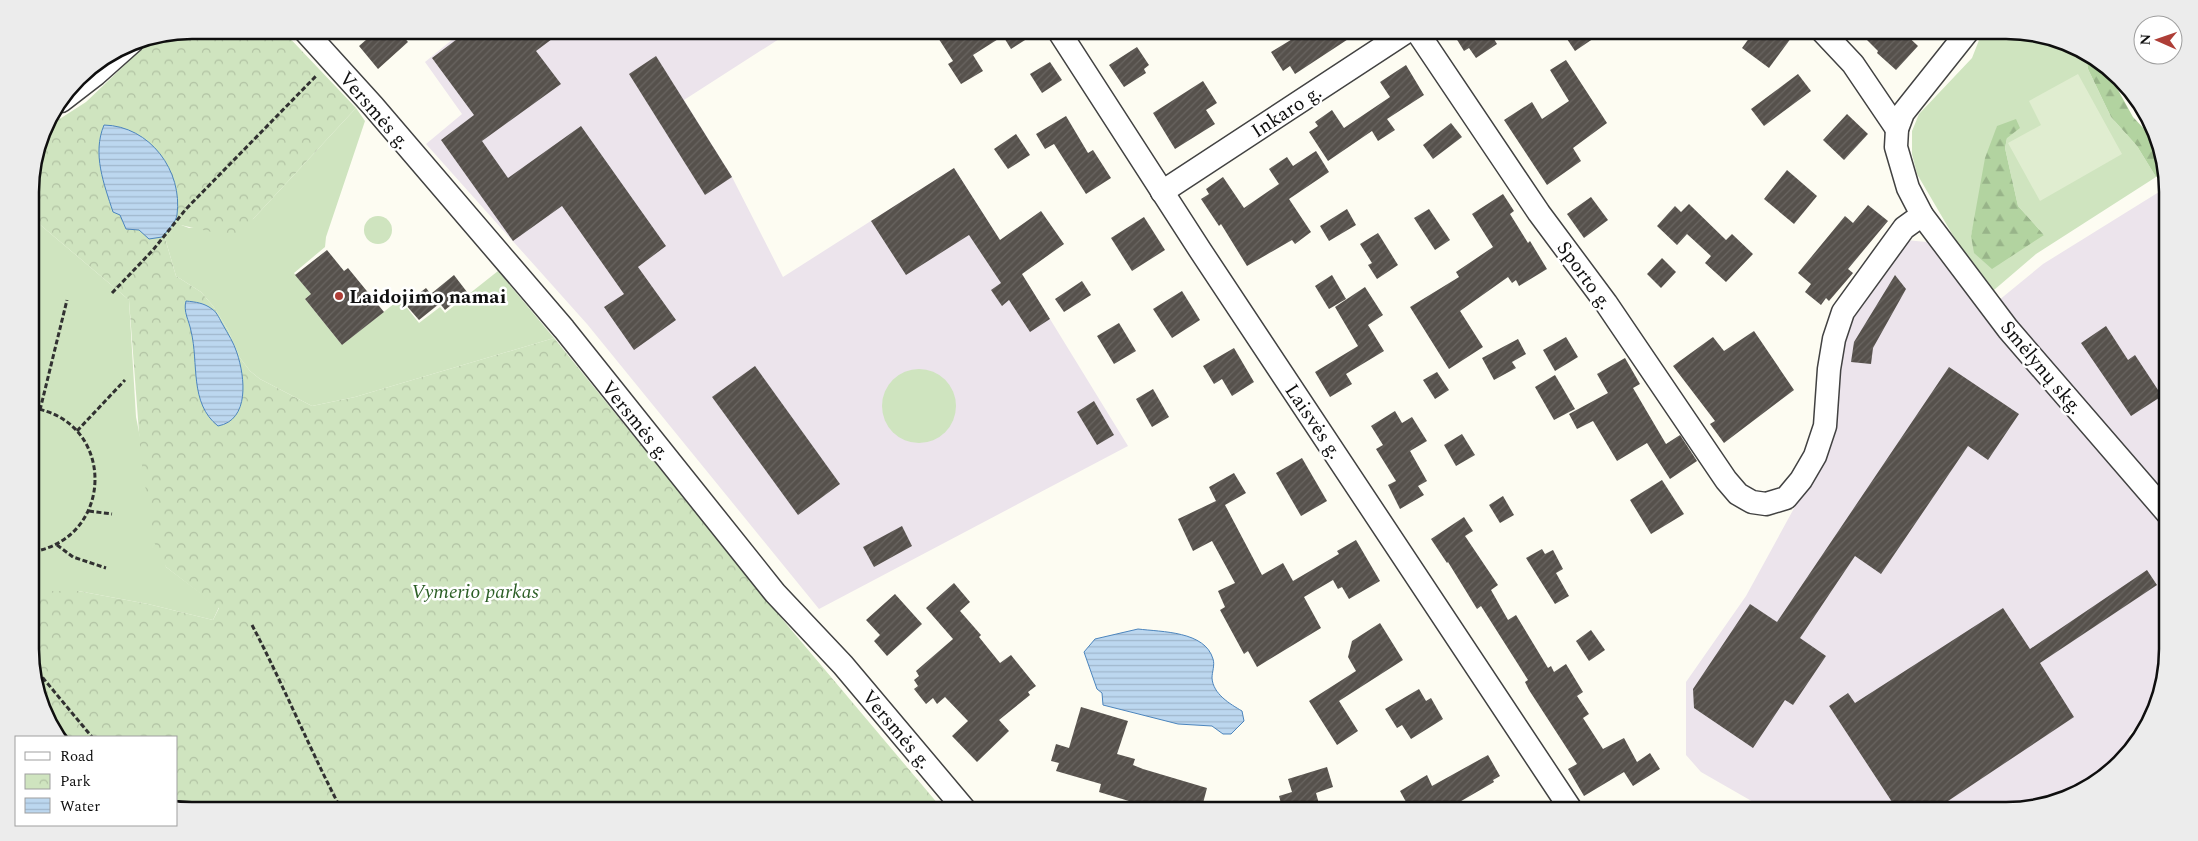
<svg xmlns="http://www.w3.org/2000/svg" width="2198" height="841" viewBox="0 0 2198 841" font-family="Spectral,serif">
<defs>
<pattern id="forest-firs" width="22" height="20" patternUnits="userSpaceOnUse" patternTransform="scale(1.25)"><rect width="22" height="20" fill="#b2d3a0"/><path d="M5 1l3.5 6h-7zM16 11l3.5 6h-7z" fill="#98b489"/></pattern>
<pattern id="park-crowns" width="20" height="18" patternUnits="userSpaceOnUse" patternTransform="scale(1.25)"><rect width="20" height="18" fill="#cfe4bf"/><path d="M2 6a3 3 0 1 1 6 0M12 15a3 3 0 1 1 6 0" fill="none" stroke="#b1c2a3"/></pattern>
<pattern id="water-rules" width="6" height="5" patternUnits="userSpaceOnUse" patternTransform="scale(1.25)"><rect width="6" height="5" fill="#bcd7ef"/><path d="M0 2.5h6" fill="none" stroke="#a0b7cc"/></pattern>
<pattern id="building-hatch" width="6" height="6" patternUnits="userSpaceOnUse" patternTransform="scale(1.25)"><rect width="6" height="6" fill="#56514c"/><path d="M-1 1l2-2M0 6l6-6M5 7l2-2" fill="none" stroke="#696561"/></pattern>
</defs>
<rect width="100%" height="100%" fill="#fdfcf2"/>
<g fill="#ece4ec">
<polygon points="464,30 793,30 684,100 732,177 783,277 954,168 1050,319 1128,446 819,609 587,324 426,144 462,114 425,62"/>
<polygon points="2167,187 2168,650 2159,702 2153,713 2129,734 2136,745 2135,748 2105,778 2059,802 2017,811 1769,811 1701,772 1686,755 1686,682 1746,596 1821,459 1841,348 1853,313 1905,240 1927,242 1982,314 2043,264"/>
</g>
<g fill="#cfe4bf" fill-rule="evenodd">
<path d="M1983,30H2007L2059,39L2086,57L2088,69L2111,117L2137,146L2156,177L2036,254L1994,290L1958,244L1917,174L1912,154V131L1919,114L1972,58ZM1997,127L2007,138L2005,148L2018,206L2044,235L1971,236Z"/>
<polygon points="356,108 365,121 326,237 325,247 294,273 311,294 305,299 342,345 400,299 419,323 440,307 445,313 498,271 554,338 355,397 312,406 260,379 250,371 240,358 228,330 213,306 201,292 176,276 165,238 176,223 189,228 253,219"/>
<circle cx="378" cy="230" r="14"/>
<polygon points="31,217 129,300 136,417 166,567 219,607 213,620 148,604 78,591 33,591"/>
<circle cx="919" cy="406" r="37"/>
</g>
<g fill="url(#forest-firs)">
<polygon points="2086,57 2108,72 2133,117 2147,132 2164,161 2167,172 2156,177 2137,146 2111,117 2088,69"/>
<polygon points="2016,119 2020,128 2007,138 2005,148 2018,206 2044,235 1992,269 1974,253 1971,236 1985,158 1997,126"/>
</g>
<polygon fill="url(#park-crowns)" points="191,30 282,30 356,108 253,219 234,237 176,224 165,238 176,276 201,292 213,306 228,330 240,358 250,371 260,379 312,406 355,397 554,338 788,626 944,811 191,811 176,808 176,737 61,737 33,681 33,591 78,591 148,604 213,620 219,608 166,567 154,542 141,459 129,300 31,217 30,181 44,129 86,102 153,38"/>
<polygon fill="#e0edd0" points="2078,74 2122,154 2040,201 2008,143 2041,125 2029,101"/>
<g fill="url(#water-rules)" stroke="#4c85bd">
<path d="M104,125C150,126 183,171 177,215C176,222 167,231 162,237L149,239L139,230L126,229L120,215L113,212C104,184 92,154 104,125Z"/>
<path d="M186,301C196,302 204,303 212,309C217,312 220,320 223,325C228,334 234,343 237,353C245,377 250,420 218,426C189,403 199,363 191,331C189,320 183,312 186,301Z"/>
<path d="M1138,629C1162,632 1205,631 1213,659C1215,665 1212,672 1212,678C1213,694 1230,704 1242,711L1244,721L1231,734H1223L1212,726L1178,724L1103,705L1102,693L1097,689L1084,652L1095,639Z"/>
</g>
<g fill="url(#building-hatch)">
<polygon points="358,30 398,30 408,42 378,69 359,46 367,39"/>
<polygon points="469,30 564,30 536,51 561,84 482,141 508,178 581,126 666,246 638,267 676,320 634,350 604,307 624,294 562,206 513,241 441,140 474,115 432,58"/>
<polygon points="933,30 1041,30 1011,49 1003,36 973,55 983,71 961,84 948,64 953,61"/>
<polygon points="1289,30 1362,30 1295,74 1290,66 1283,71 1271,52 1294,38"/>
<polygon points="1451,30 1497,30 1491,34 1497,44 1476,58 1469,48 1464,51"/>
<polygon points="1561,30 1606,30 1575,51"/>
<polygon points="1755,30 1797,30 1769,68 1742,48"/>
<polygon points="1857,30 1901,30 1918,46 1896,70 1877,53 1878,51"/>
<polygon points="1137,47 1149,65 1144,69 1146,73 1124,87 1109,65"/>
<polygon points="656,56 732,177 705,195 629,74"/>
<polygon points="1566,60 1607,123 1573,148 1581,161 1547,185 1504,120 1532,102 1542,119 1569,101 1550,70"/>
<polygon points="1050,62 1062,80 1042,93 1030,74"/>
<polygon points="1406,65 1424,95 1387,119 1395,130 1378,141 1372,131 1328,161 1309,132 1318,126 1315,122 1332,110 1344,128 1390,97 1380,82"/>
<polygon points="1798,74 1811,91 1764,126 1751,109"/>
<polygon points="1203,81 1217,103 1206,110 1215,124 1175,149 1153,113"/>
<polygon points="1847,114 1868,134 1844,160 1823,140"/>
<polygon points="1066,116 1088,153 1093,150 1111,178 1086,194 1054,144 1045,149 1036,134"/>
<polygon points="1451,123 1462,137 1433,159 1423,145"/>
<polygon points="1016,134 1030,155 1008,169 994,149"/>
<polygon points="1316,151 1329,172 1289,199 1311,232 1295,244 1292,240 1247,266 1221,224 1219,226 1201,199 1209,194 1206,189 1223,177 1244,208 1279,184 1269,169 1287,157 1293,166"/>
<polygon points="954,168 1000,240 1041,211 1064,244 1022,274 1050,319 1030,332 1009,300 1002,306 991,290 1001,283 969,235 906,275 871,221"/>
<polygon points="1787,170 1817,196 1794,224 1764,199"/>
<polygon points="1503,194 1514,211 1510,214 1528,243 1530,241 1547,269 1519,286 1516,280 1512,283 1508,277 1460,311 1483,347 1449,369 1410,307 1459,277 1456,272 1493,247 1472,214"/>
<polygon points="1591,197 1608,220 1584,238 1567,214"/>
<polygon points="1689,204 1726,240 1732,234 1753,254 1726,282 1705,263 1711,256 1687,234 1677,245 1657,226 1675,206 1681,212"/>
<polygon points="1868,205 1888,221 1848,269 1853,273 1829,301 1826,298 1821,305 1805,292 1811,284 1798,273 1845,216 1853,223"/>
<polygon points="1347,209 1356,225 1329,241 1320,226"/>
<polygon points="1429,209 1450,240 1435,250 1414,218"/>
<polygon points="1144,217 1165,250 1132,271 1111,238"/>
<polygon points="1378,233 1398,265 1377,279 1368,265 1372,263 1360,244"/>
<polygon points="327,250 344,271 348,268 384,312 342,345 305,299 311,294 295,275"/>
<polygon points="1662,258 1676,272 1661,288 1647,274"/>
<polygon points="454,275 467,292 445,310 432,293"/>
<polygon points="1332,275 1346,299 1329,309 1315,286"/>
<polygon points="1895,275 1906,289 1873,348 1871,364 1851,362 1854,342"/>
<polygon points="1082,281 1091,295 1064,312 1055,299"/>
<polygon points="1365,287 1383,315 1368,325 1384,351 1346,374 1352,384 1330,397 1315,372 1358,346 1335,307"/>
<polygon points="426,288 439,304 419,320 405,304"/>
<polygon points="1182,291 1200,320 1172,338 1153,309"/>
<polygon points="1119,323 1136,351 1114,364 1097,336"/>
<polygon points="2106,326 2128,360 2135,355 2162,396 2131,416 2081,343"/>
<polygon points="1754,331 1794,390 1724,443 1710,424 1715,421 1673,366 1713,337 1724,351"/>
<polygon points="1566,337 1578,357 1555,371 1543,350"/>
<polygon points="1518,339 1526,354 1512,362 1516,368 1494,380 1482,358"/>
<polygon points="1234,348 1254,382 1232,396 1222,379 1214,384 1203,366"/>
<polygon points="1625,358 1640,384 1633,388 1666,444 1680,435 1697,461 1670,479 1647,443 1617,461 1593,421 1577,429 1569,414 1608,393 1597,374"/>
<polygon points="755,366 840,484 798,515 712,397"/>
<polygon points="1949,367 2019,414 1988,460 1968,446 1881,574 1855,556 1800,638 1826,656 1793,705 1785,700 1753,748 1694,708 1693,689 1750,604 1777,622"/>
<polygon points="1437,372 1449,390 1435,399 1423,380"/>
<polygon points="1555,375 1575,409 1554,420 1535,387"/>
<polygon points="1153,389 1169,417 1152,427 1136,399"/>
<polygon points="1094,401 1114,435 1097,445 1077,412"/>
<polygon points="1395,411 1402,423 1412,417 1427,441 1410,451 1427,481 1418,486 1424,495 1400,509 1388,485 1396,481 1376,449 1383,445 1371,426"/>
<polygon points="1462,434 1475,455 1456,466 1444,445"/>
<polygon points="1302,458 1327,501 1301,516 1276,473"/>
<polygon points="1234,473 1246,493 1225,505 1262,575 1283,563 1293,581 1339,554 1337,551 1356,540 1380,581 1349,599 1342,587 1338,589 1333,580 1304,597 1321,628 1257,667 1248,651 1244,654 1220,610 1225,607 1218,591 1235,583 1212,541 1193,551 1178,519 1216,501 1209,487"/>
<polygon points="1662,480 1684,514 1651,534 1630,500"/>
<polygon points="1503,496 1514,515 1500,523 1489,505"/>
<polygon points="1464,517 1473,531 1465,536 1498,585 1491,590 1508,620 1516,615 1548,668 1551,666 1554,672 1566,664 1583,692 1577,696 1589,714 1583,718 1603,749 1624,738 1637,762 1650,753 1660,769 1633,786 1624,772 1584,796 1568,769 1577,764 1529,690 1525,682 1528,680 1481,606 1477,609 1448,562 1447,563 1431,539"/>
<polygon points="902,526 912,546 874,567 863,547"/>
<polygon points="1542,549 1545,554 1553,550 1563,569 1556,573 1569,596 1555,604 1526,558"/>
<polygon points="2147,570 2157,585 2040,663 2074,717 1933,811 1898,811 1829,706 1848,693 1855,703 2003,608 2030,649"/>
<polygon points="954,583 970,602 960,611 981,635 979,637 1000,663 1011,655 1036,686 1028,692 1030,695 999,720 1009,731 977,762 952,736 968,721 945,697 937,704 933,698 926,704 914,689 918,686 914,680 919,676 916,671 953,639 926,608"/>
<polygon points="895,594 922,624 887,656 874,641 880,635 866,620"/>
<polygon points="1380,623 1403,660 1339,701 1358,731 1337,745 1309,701 1356,671 1348,657 1352,641"/>
<polygon points="1591,630 1605,650 1589,661 1576,641"/>
<polygon points="1419,689 1426,701 1431,698 1443,719 1411,739 1402,725 1397,728 1385,709"/>
<polygon points="1081,707 1128,721 1117,754 1135,759 1133,765 1143,769 1207,788 1202,807 1199,807 1198,811 1162,811 1099,792 1101,784 1056,771 1059,763 1051,761 1056,744 1069,748"/>
<polygon points="1488,755 1500,776 1493,780 1494,782 1444,811 1411,811 1400,791 1427,775 1432,786"/>
<polygon points="1327,767 1333,787 1316,793 1321,811 1283,811 1279,796 1292,792 1288,779"/>
</g>
<g fill="none" stroke-linecap="round" stroke-linejoin="round">
<defs>
<g id="minor">
<polyline points="304,30 373,106 564,329 775,593 843,665 966,811"/>
<polyline points="1058,30 1200,250 1572,811"/>
<polyline points="1416,30 1539,213 1606,303 1726,480 1738,494 1752,502 1766,504 1786,498 1801,480 1815,456 1825,426 1829,369 1834,339 1843,312 1904,228 1922,215"/>
<polyline points="1821,30 1853,64 1897,129"/>
<polyline points="1969,30 1903,113 1897,129 1896,147 1908,188 1922,215 2008,329 2168,514"/>
<polyline points="61,101 96,74 132,42"/>
<polyline points="1162,192 1409,30"/>
</g>
</defs>
<use href="#minor" stroke="#424242" stroke-width="25"/>
<g stroke="#313131" stroke-width="3" stroke-dasharray="5 2.5" stroke-linecap="butt">
<polyline points="112,293 153,250 186,209 317,75"/>
<path d="M32,408C116,420 116,538 32,552"/>
<polyline points="40,410 67,300"/>
<polyline points="77,431 125,380"/>
<polyline points="89,511 112,514"/>
<polyline points="57,545 73,557 106,568"/>
<path d="M252,625C284,686 310,750 342,811"/>
<polyline points="33,666 92,737"/>
</g>
<use href="#minor" stroke="#fff" stroke-width="22"/>
</g>
<circle fill="#ae3e37" stroke="#fff" stroke-width="2" cx="339" cy="296" r="5"/>
<g text-anchor="middle" stroke-width="5" stroke-linejoin="round" paint-order="stroke">
<g font-size="20" fill="#0f0f0f" stroke="#fff">
<text transform="translate(375 110) rotate(49)" y="7">Versmės g.</text>
<text transform="translate(1286 111) rotate(-33)" y="7">Inkaro g.</text>
<text transform="translate(1585 275) rotate(54)" y="7">Sporto g.</text>
<text transform="translate(2042 367) rotate(50)" y="7">Smėlynų skg.</text>
<text transform="translate(636 420) rotate(51)" y="7">Versmės g.</text>
<text transform="translate(1314 421) rotate(56)" y="7">Laisvės g.</text>
<text transform="translate(897 729) rotate(50)" y="7">Versmės g.</text>
</g>
<g font-size="20" font-weight="bold" fill="#0f0f0f" stroke="#fff" text-anchor="start">
<text x="349" y="303">Laidojimo namai</text>
</g>
<g font-size="20" font-style="italic" fill="#2c5f26" stroke="#fff">
<text x="475" y="598">Vymerio parkas</text>
</g>
</g>
<path d="M0 0H2198V841H0ZM192 39H2006A153 153 0 0 1 2159 192V649A153 153 0 0 1 2006 802H192A153 153 0 0 1 39 649V192A153 153 0 0 1 192 39Z" fill="#ececec" fill-rule="evenodd"/>
<path fill="none" stroke="#0f0f0f" stroke-width="2.5" d="M192 39H2006A153 153 0 0 1 2159 192V649A153 153 0 0 1 2006 802H192A153 153 0 0 1 39 649V192A153 153 0 0 1 192 39Z"/>
<rect x="15" y="736" width="162" height="90" fill="#ffffff" stroke="#9f9f9f"/>
<rect x="25" y="752" width="25" height="8" fill="#ffffff" stroke="#9f9f9f"/>
<text x="60" y="761" font-size="15" fill="#0f0f0f">Road</text>
<rect x="25" y="774" width="25" height="15" fill="url(#park-crowns)" stroke="#9f9f9f"/>
<text x="60" y="786" font-size="15" fill="#0f0f0f">Park</text>
<rect x="25" y="798" width="25" height="15" fill="url(#water-rules)" stroke="#9f9f9f"/>
<text x="60" y="811" font-size="15" fill="#0f0f0f">Water</text>
<g transform="translate(2158 40) rotate(272)"><circle r="24" fill="#ffffff" stroke="#9f9f9f"/>
<path d="M0-4L9 19L0 12L-9 19Z" fill="#ae3e37"/>
<text y="-8" font-size="14" font-weight="bold" text-anchor="middle" fill="#0f0f0f">N</text>
</g>
</svg>
